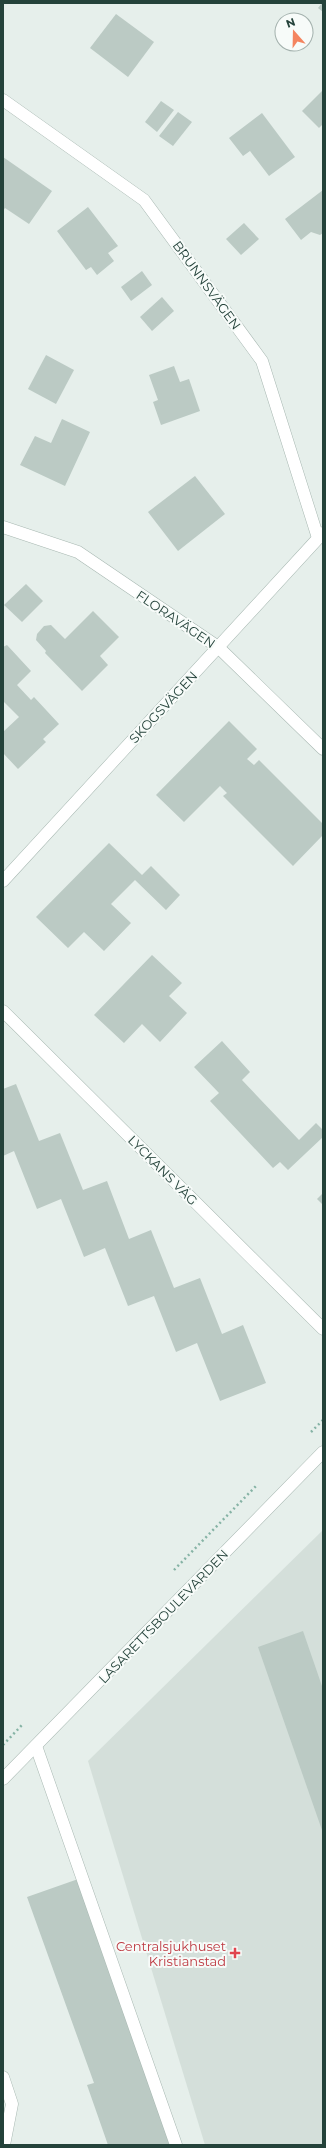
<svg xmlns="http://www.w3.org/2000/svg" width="326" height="2148" viewBox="0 0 326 2148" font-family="Montserrat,sans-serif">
<rect width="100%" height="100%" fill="#e6efeb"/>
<polygon fill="#d4dfda" points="323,1530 323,2145 205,2145 88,1761"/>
<g fill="#bbcac4">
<polygon points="322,3 323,3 323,12 318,8"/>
<polygon points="116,14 154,42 128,77 90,48"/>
<polygon points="322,91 323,124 319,128 302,111"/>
<polygon points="161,101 174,110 157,132 145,122"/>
<polygon points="178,112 192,122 173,146 159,136"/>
<polygon points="262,113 295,157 269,176 250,151 243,156 229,138"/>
<polygon points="3,157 52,191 29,224 5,208 3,211"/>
<polygon points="323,190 323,233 320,235 311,232 301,240 285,219"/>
<polygon points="88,207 118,246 108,253 114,261 97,275 91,267 86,270 57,231"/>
<polygon points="244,223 259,239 241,255 226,239"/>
<polygon points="142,271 152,285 131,301 121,287"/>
<polygon points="162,297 174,311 152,331 140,317"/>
<polygon points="46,355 74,370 56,404 28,389"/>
<polygon points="174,366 180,382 189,379 200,411 161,425 153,402 158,400 149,375"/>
<polygon points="62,419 90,432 65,486 20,465 35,436 51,443"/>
<polygon points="195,476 225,514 178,551 148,512"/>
<polygon points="26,584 43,601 22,622 4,605"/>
<polygon points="93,611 119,637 100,656 108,665 82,691 45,653 46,651 36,640 37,634 44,626 51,625 65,639"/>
<polygon points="7,645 31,671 17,685 31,700 34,697 59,724 43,739 46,742 18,769 3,753 3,732 19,717 3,701 3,647"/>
<polygon points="229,721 257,749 247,759 254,765 259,760 323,824 323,835 293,866 223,796 227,793 220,786 184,822 156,795"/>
<polygon points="109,843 142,875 151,866 180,895 166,910 135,880 111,904 131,923 104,951 84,932 68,948 36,917"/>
<polygon points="152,955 182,983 169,996 187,1013 160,1042 142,1024 124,1043 94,1015"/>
<polygon points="222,1041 250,1072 242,1080 299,1140 316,1123 323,1130 323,1137 288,1170 280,1162 273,1168 210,1101 219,1093 194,1067"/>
<polygon points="16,1084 39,1141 60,1133 83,1190 107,1181 129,1239 151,1230 174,1288 200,1278 222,1334 243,1325 266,1383 220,1401 197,1343 176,1352 154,1296 128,1306 105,1248 84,1257 61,1199 37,1209 14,1151 3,1156 3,1089"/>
<polygon points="323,1193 323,1205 317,1199"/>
<polygon points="303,1631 323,1689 323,1833 258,1647"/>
<polygon points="81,1878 176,2145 108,2145 87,2085 94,2083 27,1897"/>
</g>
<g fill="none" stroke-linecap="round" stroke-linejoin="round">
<defs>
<g id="minor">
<polyline points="3,100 144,200 262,361 318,538"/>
<polyline points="3,527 78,552 218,647 323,749"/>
<polyline points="3,881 323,533"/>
<polyline points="3,1011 323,1329"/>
<polyline points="36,1746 176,2145"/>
<polyline points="3,1779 323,1452"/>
<polyline points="3,2077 12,2104 4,2145"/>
</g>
</defs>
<use href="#minor" stroke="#a8b8b2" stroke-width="13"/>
<g stroke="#86b3a5" stroke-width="2.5" stroke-dasharray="2 3" stroke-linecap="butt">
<polyline points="311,1432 323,1420"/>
<polyline points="174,1570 257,1485"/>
<polyline points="3,1745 22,1725"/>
</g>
<use href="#minor" stroke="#fff" stroke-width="12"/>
</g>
<path fill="#e0444e" stroke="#f7fbf9" stroke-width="1.5" d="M233 1947h4v4h4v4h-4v4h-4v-4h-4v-4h4z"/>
<g text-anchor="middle" stroke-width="4" stroke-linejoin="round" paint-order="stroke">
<g font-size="13" fill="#24423a" stroke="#f7fbf9">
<text transform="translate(207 285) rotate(54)" y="5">BRUNNSVÄGEN</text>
<text transform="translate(176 619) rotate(34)" y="5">FLORAVÄGEN</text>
<text transform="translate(163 707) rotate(-47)" y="5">SKOGSVÄGEN</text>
<text transform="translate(163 1170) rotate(45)" y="5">LYCKANS VÄG</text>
<text transform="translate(163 1616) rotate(-46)" y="5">LASARETTSBOULEVARDEN</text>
</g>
<g font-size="13" fill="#be3a42" stroke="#f7fbf9" text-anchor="end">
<text x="226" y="1951">Centralsjukhuset<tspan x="226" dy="15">Kristianstad</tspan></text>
</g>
</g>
<rect width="326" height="2148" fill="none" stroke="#24423a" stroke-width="8"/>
<g transform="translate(294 32) rotate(340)"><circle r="19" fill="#f7fbf9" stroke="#a3b1ad"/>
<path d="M0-3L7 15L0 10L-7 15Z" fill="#f4845f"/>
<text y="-6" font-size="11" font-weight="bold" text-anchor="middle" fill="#24423a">N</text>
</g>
</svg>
